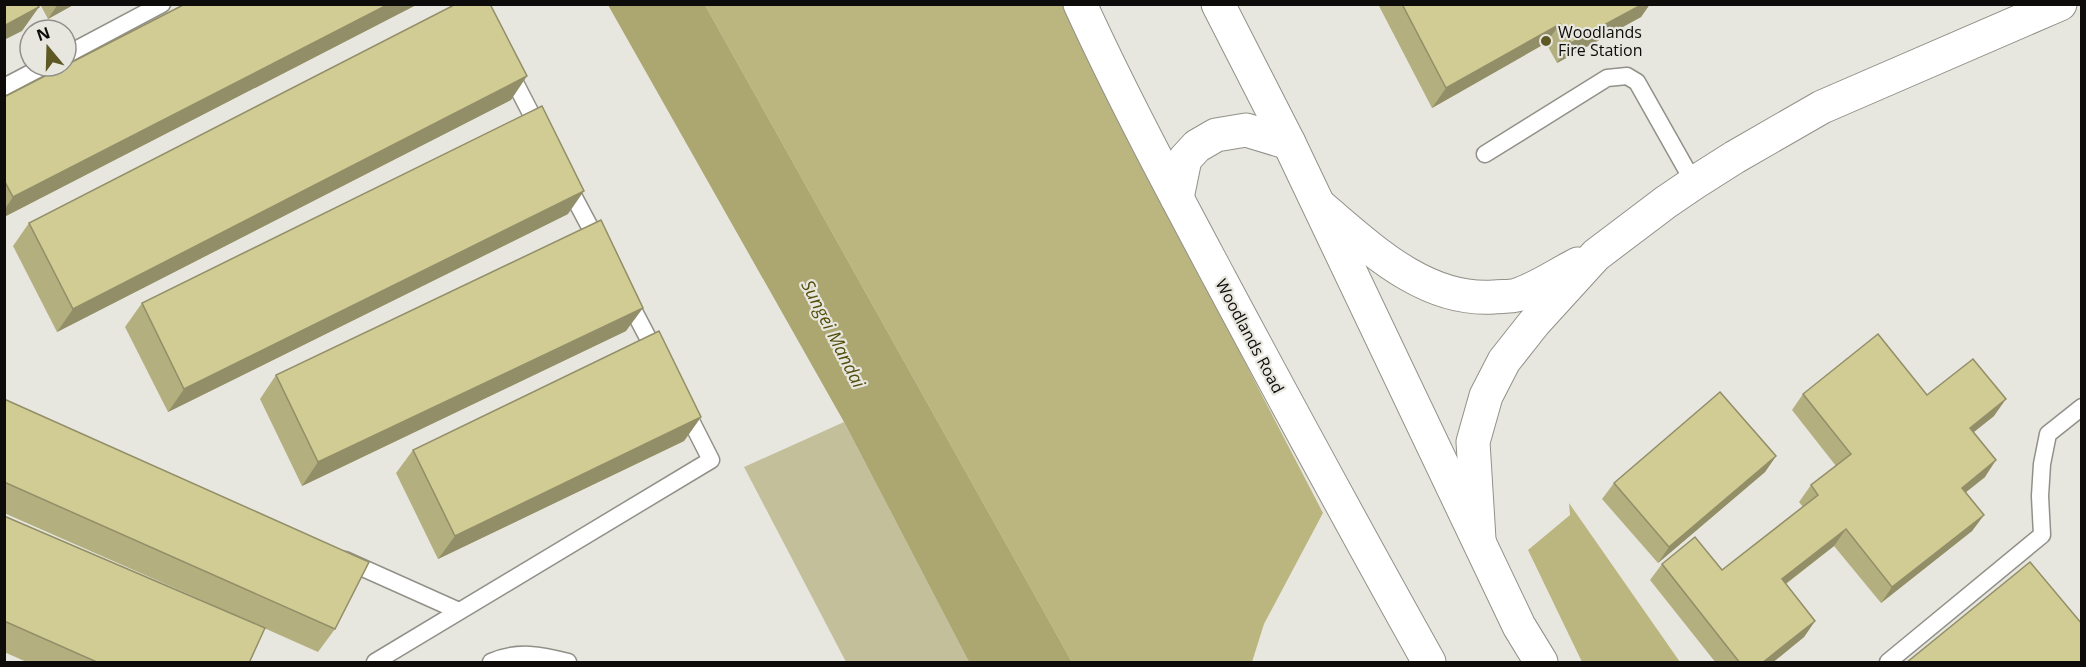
<svg xmlns="http://www.w3.org/2000/svg" width="2086" height="667" viewBox="0 0 2086 667" font-family="'Open Sans',sans-serif">
<rect width="100%" height="100%" fill="#e8e7df"/>
<polygon fill="#c2bf9a" points="844,422 969,662 846,662 744,467"/>
<g fill="#bbb680">
<polygon points="705,5 1066,5 1106,94 1323,513 1264,624 1252,662 1072,662"/>
<polygon points="1569,503 1680,662 1582,662 1528,550 1570,515"/>
</g>
<polygon fill="#aca771" points="608,5 705,5 1072,662 969,662 844,422"/>
<g fill="none" stroke-linecap="round" stroke-linejoin="round">
<defs>
<g id="lane">
<polyline points="66,55 162,4"/>
<polyline points="508,69 540,131"/>
<polyline points="4,87 44,66"/>
<polyline points="1485,154 1607,78 1627,76 1637,82 1694,183"/>
<polyline points="567,184 600,246"/>
<polyline points="627,298 657,355"/>
<polyline points="345,560 459,611"/>
<polyline points="375,662 711,460 684,407"/>
<path d="M491,662C517,650 542,655 568,662"/>
<polyline points="1888,662 2042,535 2040,496 2042,464 2048,434 2082,407"/>
</g>
<g id="street">
<path d="M1320,206C1369,247 1424,302 1494,297C1501,296 1510,297 1517,295C1538,288 1558,274 1578,264"/>
<polyline points="1479,539 1473,442 1486,396 1504,361 1534,323 1596,255 1666,202 1694,183 1735,157 1822,107 2060,4"/>
</g>
<g id="primary">
<path d="M1080,4C1123,98 1172,189 1220,279C1289,408 1358,535 1429,662"/>
<polyline points="1218,4 1289,143 1519,626 1541,662"/>
<polyline points="1177,198 1185,159 1197,146 1216,135 1246,130 1289,143"/>
</g>
</defs>
<use href="#lane" stroke="#919189" stroke-width="19"/>
<use href="#street" stroke="#919189" stroke-width="35"/>
<use href="#primary" stroke="#919189" stroke-width="35"/>
<use href="#lane" stroke="#fff" stroke-width="16"/>
<use href="#street" stroke="#fff" stroke-width="33"/>
<use href="#primary" stroke="#fff" stroke-width="33"/>
</g>
<g fill="#b4af7f">
<polygon points="40,4 75,4 48,19"/>
<polygon points="185,4 418,4 4,217 4,97"/>
<polygon points="1380,4 1650,4 1641,17 1557,63 1546,43 1432,108 1379,6"/>
<polygon points="511,100 57,332 13,246 29,223"/>
<polygon points="568,214 168,412 125,327 142,303"/>
<polygon points="626,331 302,486 260,399 276,375"/>
<polygon points="1803,394 1927,395 1994,416 1973,432 1985,477 1966,492 1984,515 1972,531 1881,603 1834,546 1786,584 1815,621 1804,637 1772,663 1716,663 1650,580 1662,564 1722,570 1803,507 1799,502 1811,485 1836,466 1792,410"/>
<polygon points="4,399 335,629 318,652 264,628 249,663 29,663 4,652 4,516 213,605 4,513"/>
<polygon points="701,417 684,441 438,559 396,473 413,450"/>
<polygon points="1776,456 1765,472 1658,563 1602,499 1614,483"/>
</g>
<g fill="#928e68">
<polygon points="58,4 75,4 48,19"/>
<polygon points="389,4 418,4 4,217 4,210 13,197"/>
<polygon points="1639,4 1650,4 1641,17 1557,63 1571,43"/>
<polygon points="39,7 22,31 4,40 4,26"/>
<polygon points="1560,24 1546,43 1432,108 1446,88"/>
<polygon points="527,76 511,100 57,332 73,309"/>
<polygon points="584,191 568,214 168,412 184,389"/>
<polygon points="643,308 626,331 302,486 318,462"/>
<polygon points="2006,399 1994,416 1959,444 1970,428"/>
<polygon points="701,417 684,441 438,559 455,536"/>
<polygon points="1776,456 1765,472 1658,563 1669,547"/>
<polygon points="1996,460 1985,477 1951,504 1962,488"/>
<polygon points="1984,515 1972,531 1881,603 1892,587"/>
<polygon points="1846,529 1834,546 1771,595 1782,579"/>
<polygon points="1815,621 1804,637 1772,663 1762,663"/>
</g>
<g fill="#d1cb94" stroke="#928e68" stroke-width="1.5">
<polygon points="4,4 37,4 39,7 4,26"/>
<polygon points="185,4 389,4 13,197 4,180 4,97"/>
<polygon points="456,4 490,4 527,76 73,309 29,223"/>
<polygon points="1402,4 1643,4 1571,43 1560,24 1446,88"/>
<polygon points="542,106 584,191 184,389 142,303"/>
<polygon points="601,220 643,308 318,462 276,375"/>
<polygon points="659,331 701,417 455,536 413,450"/>
<polygon points="1878,334 1927,395 1973,359 2006,399 1970,428 1996,460 1962,488 1984,515 1892,587 1846,529 1782,579 1815,621 1762,663 1740,663 1662,564 1695,537 1722,570 1818,495 1811,485 1851,454 1803,394"/>
<polygon points="1720,392 1776,456 1669,547 1614,483"/>
<polygon points="4,399 369,562 335,629 4,482"/>
<polygon points="4,516 265,628 249,663 99,663 4,621"/>
<polygon points="2030,562 2082,624 2082,663 1906,663"/>
</g>
<circle fill="#5e5825" stroke="#e8e7df" stroke-width="2" cx="1546" cy="41" r="6"/>
<g text-anchor="middle" stroke-width="4.5" stroke-linejoin="round" paint-order="stroke">
<g font-size="16" fill="#0d0c0a" stroke="#e8e7df" text-anchor="start">
<text x="1558" y="38">Woodlands<tspan x="1558" dy="18">Fire Station</tspan></text>
</g>
<g font-size="16" fill="#0d0c0a" stroke="#e8e7df">
<text transform="translate(1250 336) rotate(62)" y="6">Woodlands Road</text>
</g>
<g font-size="18" font-style="italic" fill="#544e0b" stroke="#e8e7df">
<text transform="translate(833 334) rotate(63)" y="6">Sungei Mandai</text>
</g>
</g>
<rect width="2086" height="667" fill="none" stroke="#0d0c0a" stroke-width="12"/>
<g transform="translate(48 48) rotate(341)"><circle r="28" fill="#e8e7df" stroke="#908f8a" stroke-width="1.5"/>
<path d="M0-4.5L10 22L0 15L-10 22Z" fill="#5e5825"/>
<text y="-9" font-size="16" font-weight="bold" text-anchor="middle" fill="#0d0c0a">N</text>
</g>
</svg>
